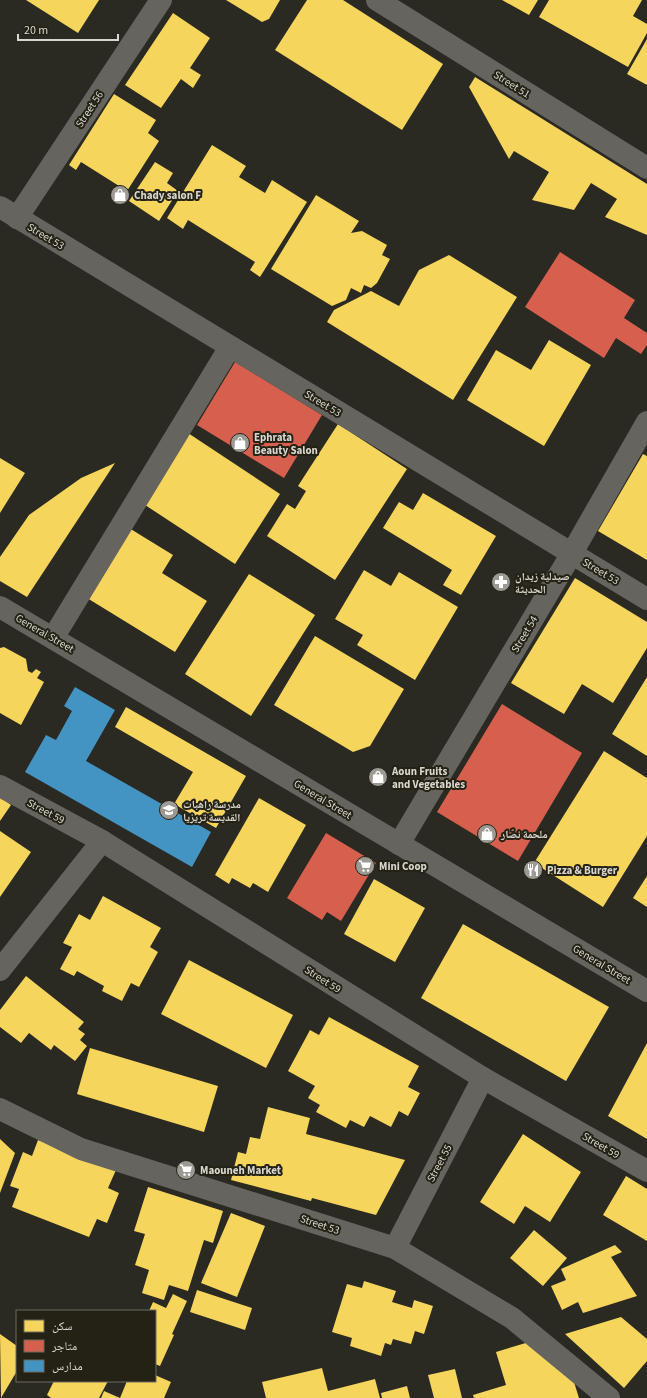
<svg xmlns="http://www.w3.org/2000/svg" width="647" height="1398" viewBox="0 0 647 1398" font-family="'Source Sans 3','Noto Naskh Arabic',sans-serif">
<rect width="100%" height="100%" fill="#2a2922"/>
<g fill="#f6d55c">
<polygon points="26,0 99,0 78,33"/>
<polygon points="226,0 280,0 269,19 262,22"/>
<polygon points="307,0 343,0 443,64 402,130 275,50"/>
<polygon points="502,0 538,0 529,15"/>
<polygon points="549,0 642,0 633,16 647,24 647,33 628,67 539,17"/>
<polygon points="173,13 210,38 190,68 201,75 193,88 181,79 161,108 125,85"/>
<polygon points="647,39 647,85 627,74"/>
<polygon points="475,77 647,184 647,235 605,217 617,199 591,183 574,210 532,200 549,172 514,151 509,159 469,87"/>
<polygon points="114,94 156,120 148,133 159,141 127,191 81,162 76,170 69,165"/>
<polygon points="212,145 246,166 239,177 265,193 272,180 307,202 260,277 250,270 255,262 188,220 183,229 167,218"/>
<polygon points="155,162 173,173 167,183 178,191 159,221 129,201"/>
<polygon points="316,195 359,221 351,233 362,231 387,245 382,255 390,259 377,283 371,288 364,285 361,293 351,288 346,300 332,306 271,269"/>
<polygon points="449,255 517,297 453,400 327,322 334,310 371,291 399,306 419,270"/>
<polygon points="549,340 591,365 544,446 467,400 496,350 531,370"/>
<polygon points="338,424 407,469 335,580 267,536 287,504 295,509 306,491 298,486"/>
<polygon points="188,433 280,494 235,564 142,503"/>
<polygon points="643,454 647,456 647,560 598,531"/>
<polygon points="0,458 25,473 0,513"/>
<polygon points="115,463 27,597 0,581 0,557 29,515 81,478"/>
<polygon points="423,493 496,536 461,595 443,585 452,570 383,528 399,502 413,510"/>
<polygon points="129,528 173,555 162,573 207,601 175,652 87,598"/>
<polygon points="364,570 391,586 399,572 458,607 415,680 357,645 363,635 335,619"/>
<polygon points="249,574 315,615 251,716 185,674"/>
<polygon points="575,578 647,622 647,648 613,703 582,684 564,714 511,683"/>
<polygon points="315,636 404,689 370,746 353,752 274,705"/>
<polygon points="4,647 26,659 28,671 32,673 36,669 41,672 37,678 44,682 21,725 0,713 0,648"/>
<polygon points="647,677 647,756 612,734"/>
<polygon points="126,707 246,776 216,828 174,804 193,772 115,727"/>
<polygon points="604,751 647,778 647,836 603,907 534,863"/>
<polygon points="0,797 11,805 0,821"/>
<polygon points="259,798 306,825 268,892 253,883 250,888 232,878 229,884 215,875"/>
<polygon points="0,831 31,852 0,897"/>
<polygon points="647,876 647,907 633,898"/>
<polygon points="374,879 425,908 395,962 344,934"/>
<polygon points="103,896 161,928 150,947 158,952 139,987 131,983 122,1001 102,991 104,986 77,971 74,976 60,969 72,947 63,943 79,914 90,920"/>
<polygon points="463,924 609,1007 566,1081 421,998"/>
<polygon points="189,960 293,1015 266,1068 161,1014"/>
<polygon points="26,976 84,1022 78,1029 85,1034 80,1040 87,1046 75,1061 54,1045 51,1050 29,1033 21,1043 0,1027 0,1010"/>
<polygon points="329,1017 419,1066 408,1087 420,1093 408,1116 399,1111 391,1127 370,1116 364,1127 350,1120 346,1128 316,1112 320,1105 308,1098 315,1086 288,1071 310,1030 319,1035"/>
<polygon points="647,1043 647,1139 608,1116"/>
<polygon points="90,1048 218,1086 204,1132 77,1094"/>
<polygon points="268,1107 310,1118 306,1134 405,1160 376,1215 312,1198 311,1201 231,1180 238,1152 246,1154 250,1137 260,1139"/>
<polygon points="523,1134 581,1172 550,1222 525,1206 514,1224 480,1202"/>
<polygon points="0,1139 15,1153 0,1193"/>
<polygon points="38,1140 116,1170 108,1188 119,1193 107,1223 97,1219 89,1237 12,1207 19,1189 10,1186 23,1152 32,1156"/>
<polygon points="626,1176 647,1189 647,1241 603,1215"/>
<polygon points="148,1187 223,1211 213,1243 204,1240 188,1291 169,1285 164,1300 142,1293 149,1270 135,1265 145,1234 134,1231"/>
<polygon points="231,1213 265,1226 237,1297 201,1283"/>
<polygon points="534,1230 567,1258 543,1286 510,1258"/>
<polygon points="615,1245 622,1252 611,1257 637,1296 583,1313 578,1302 562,1310 551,1286 566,1280 561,1269"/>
<polygon points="364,1281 396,1291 392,1302 412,1308 414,1300 433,1306 424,1334 415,1331 411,1344 393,1339 391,1345 385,1343 381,1356 350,1346 352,1338 332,1332 347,1284 362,1288"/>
<polygon points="197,1290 252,1308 245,1330 190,1312"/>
<polygon points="173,1294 187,1301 172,1334 174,1335 160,1366 155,1364 155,1311 149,1311 153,1302 166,1308"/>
<polygon points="621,1317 647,1339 647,1361 624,1388 565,1334"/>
<polygon points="0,1334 17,1346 17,1371 1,1398"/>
<polygon points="529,1342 574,1382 579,1398 474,1398 473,1395 506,1385 496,1352"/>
<polygon points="322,1368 328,1391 375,1379 380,1398 266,1398 262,1382"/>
<polygon points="455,1369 462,1398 434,1398 428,1375"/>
<polygon points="155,1375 171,1382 164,1398 101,1398 104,1391 120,1398 127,1381 155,1381"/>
<polygon points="54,1381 108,1381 99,1398 51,1398 47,1395"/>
<polygon points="407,1386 410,1398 382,1398 381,1393"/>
</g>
<g fill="#d6604d">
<polygon points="560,252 635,300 624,318 647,333 647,345 641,354 616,338 604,358 525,307"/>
<polygon points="235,362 322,415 284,478 197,425"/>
<polygon points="502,704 582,753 518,861 437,812"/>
<polygon points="326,833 376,863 341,921 327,912 322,920 287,898"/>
</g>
<polygon fill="#4393c3" points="75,687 115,710 86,761 211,832 192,867 25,772 46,735 56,740 72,711 64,706"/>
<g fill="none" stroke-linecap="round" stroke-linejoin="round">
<g stroke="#66645f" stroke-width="22">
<polyline points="377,0 647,168"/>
<polyline points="0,207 647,599"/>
<polyline points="17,218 161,0"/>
<polyline points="0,607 647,991"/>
<polyline points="53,638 230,347"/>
<polyline points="0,786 102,841 483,1078 647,1171"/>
<polyline points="399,844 572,553 647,422"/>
<polyline points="0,970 102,841"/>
<polyline points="0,1109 81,1149 395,1248 512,1318 609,1398"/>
<polyline points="395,1248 483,1078"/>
</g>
</g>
<defs>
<symbol id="shop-disc" viewBox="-11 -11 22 22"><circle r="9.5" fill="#9c9a93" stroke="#242115"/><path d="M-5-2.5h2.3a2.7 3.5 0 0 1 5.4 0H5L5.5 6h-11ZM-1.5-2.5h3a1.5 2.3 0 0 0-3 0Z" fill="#fff"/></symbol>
<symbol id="pharmacy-disc" viewBox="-11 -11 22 22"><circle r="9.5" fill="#9c9a93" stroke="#242115"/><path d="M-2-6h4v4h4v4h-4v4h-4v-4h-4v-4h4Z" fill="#fff"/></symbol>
<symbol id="school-disc" viewBox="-11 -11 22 22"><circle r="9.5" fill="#9c9a93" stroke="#242115"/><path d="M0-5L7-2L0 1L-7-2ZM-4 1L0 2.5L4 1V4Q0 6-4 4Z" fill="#fff"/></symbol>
<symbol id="supermarket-disc" viewBox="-11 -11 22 22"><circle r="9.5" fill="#9c9a93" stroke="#242115"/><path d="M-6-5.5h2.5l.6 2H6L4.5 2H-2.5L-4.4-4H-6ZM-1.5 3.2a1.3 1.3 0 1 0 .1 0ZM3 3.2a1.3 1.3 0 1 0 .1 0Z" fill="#fff"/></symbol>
<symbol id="restaurant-disc" viewBox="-11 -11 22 22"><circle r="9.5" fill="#9c9a93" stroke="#242115"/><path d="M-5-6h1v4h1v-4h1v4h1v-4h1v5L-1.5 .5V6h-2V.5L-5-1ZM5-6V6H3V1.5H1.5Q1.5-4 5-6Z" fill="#fff"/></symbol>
</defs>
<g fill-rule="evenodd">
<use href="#shop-disc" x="109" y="184" width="22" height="22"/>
<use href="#shop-disc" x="229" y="432" width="22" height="22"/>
<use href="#pharmacy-disc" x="490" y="571" width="22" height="22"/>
<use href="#shop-disc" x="367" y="766" width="22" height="22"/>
<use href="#school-disc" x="158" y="799" width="22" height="22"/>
<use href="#shop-disc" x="476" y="823" width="22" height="22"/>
<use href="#supermarket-disc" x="354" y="855" width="22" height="22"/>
<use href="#restaurant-disc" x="522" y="859" width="22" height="22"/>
<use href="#supermarket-disc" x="175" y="1159" width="22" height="22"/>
</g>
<g text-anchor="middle" stroke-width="4" stroke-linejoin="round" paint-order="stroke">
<g font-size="11" fill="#dad7d0" stroke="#242115">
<text transform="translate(512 84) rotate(32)" y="4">Street 51</text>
<text transform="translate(89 109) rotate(-57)" y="4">Street 56</text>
<text transform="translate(46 236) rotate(31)" y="4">Street 53</text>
<text transform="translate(323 403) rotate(31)" y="4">Street 53</text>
<text transform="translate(601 571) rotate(31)" y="4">Street 53</text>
<text transform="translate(45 633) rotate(30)" y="4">General Street</text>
<text transform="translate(524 634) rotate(-59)" y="4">Street 54</text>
<text transform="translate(323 799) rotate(31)" y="4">General Street</text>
<text transform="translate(46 811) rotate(28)" y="4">Street 59</text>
<text transform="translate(602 964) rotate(31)" y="4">General Street</text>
<text transform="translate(323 979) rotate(32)" y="4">Street 59</text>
<text transform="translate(601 1145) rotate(30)" y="4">Street 59</text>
<text transform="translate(439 1163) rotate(-62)" y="4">Street 55</text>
<text transform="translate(320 1224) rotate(18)" y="4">Street 53</text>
</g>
<g font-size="11" font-weight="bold" fill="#dad7d0" stroke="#242115" text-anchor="start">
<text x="134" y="199">Chady salon F</text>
<text x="254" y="441">Ephrata<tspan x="254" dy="13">Beauty Salon</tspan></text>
<text x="515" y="580">صيدلية زيدان<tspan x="515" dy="13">الحديثة</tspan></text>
<text x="392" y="775">Aoun Fruits<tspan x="392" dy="13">and Vegetables</tspan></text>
<text x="183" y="808">مدرسة راهبات<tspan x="183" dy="13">القديسة تريزيا</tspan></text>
<text x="501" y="838">ملحمة نصّار</text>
<text x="379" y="870">Mini Coop</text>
<text x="547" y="874">Pizza &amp; Burger</text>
<text x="200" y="1174">Maouneh Market</text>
</g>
</g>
<rect x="16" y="1310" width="140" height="72" fill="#242115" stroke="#6d6a60"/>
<rect x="24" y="1320" width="20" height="12" fill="#f6d55c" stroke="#6d6a60"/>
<text x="52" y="1330" font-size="12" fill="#dad7d0">سكن</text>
<rect x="24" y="1340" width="20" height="12" fill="#d6604d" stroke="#6d6a60"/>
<text x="52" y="1350" font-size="12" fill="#dad7d0">متاجر</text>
<rect x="24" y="1360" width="20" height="12" fill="#4393c3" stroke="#6d6a60"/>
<text x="52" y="1370" font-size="12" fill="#dad7d0">مدارس</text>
<path d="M18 34v6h100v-6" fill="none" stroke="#dad7d0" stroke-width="2"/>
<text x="24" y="34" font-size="12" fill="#dad7d0" stroke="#242115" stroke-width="3" paint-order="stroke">20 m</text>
</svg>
